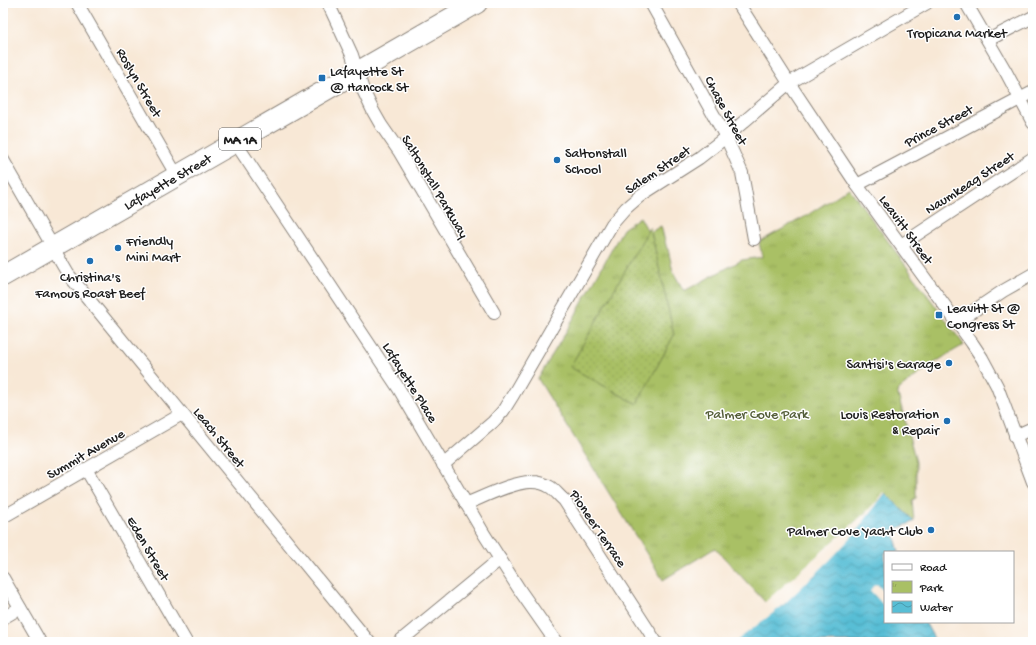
<svg xmlns="http://www.w3.org/2000/svg" width="1036" height="645" viewBox="0 0 1036 645" font-family="'Gochi Hand',sans-serif">
<defs>
<pattern id="park-tufts" width="24" height="20" patternUnits="userSpaceOnUse"><rect width="24" height="20" fill="#a9c065"/><path d="M3 7l-1-3M5 7V3M7 7l1-3M15 17l-1-3M17 17v-4M19 17l1-3" fill="none" stroke="#91a457"/></pattern>
<pattern id="garden-dots" width="8" height="8" patternUnits="userSpaceOnUse"><rect width="8" height="8" fill="#a9c065"/><path d="M2 2h.1M6 6h.1" fill="none" stroke="#91a457" stroke-width="1.8" stroke-linecap="round"/></pattern>
<pattern id="water-waves" width="16" height="10" patternUnits="userSpaceOnUse"><rect width="16" height="10" fill="#58bed5"/><path d="M0 5q4-4 8 0t8 0" fill="none" stroke="#489aac"/></pattern>
</defs>
<rect width="100%" height="100%" fill="#fff"/>
<filter id="ink" filterUnits="userSpaceOnUse"><feTurbulence type="fractalNoise" baseFrequency=".025" numOctaves="2"/><feDisplacementMap in="SourceGraphic" scale="8" xChannelSelector="R" yChannelSelector="G"/><feConvolveMatrix kernelMatrix="1 2 1 2 8 2 1 2 1" color-interpolation-filters="sRGB"/></filter>
<filter id="wash" filterUnits="userSpaceOnUse"><feTurbulence type="fractalNoise" baseFrequency=".012" numOctaves="4" result="noise"/><feDisplacementMap in="SourceGraphic" scale="16" xChannelSelector="R" yChannelSelector="G"/><feGaussianBlur stdDeviation="0.9" result="paint"/><feColorMatrix in="noise" values="0 0 0 0 0 0 0 0 0 0 0 0 0 0 0 0 0 1.4 0 .05"/><feComposite in="paint" operator="in"/></filter>
<g filter="url(#wash)">
<rect width="100%" height="100%" fill="#f8e8d6"/>
<path fill="url(#park-tufts)" stroke="#626e40" d="M849,188L964,345C940,358 918,374 897,391L916,462V498L912,500L914,521L885,494L879,501L766,603L715,548L663,580L538,379L571,323L623,229L640,217L649,233L661,226L667,249H668L673,272L684,291L742,260L762,257L759,242L806,216Z"/>
<polygon fill="url(#garden-dots)" stroke="#626e40" points="650,227 674,335 637,404 570,367"/>
<path fill="url(#water-waves)" stroke="#3a6d78" d="M885,493L914,521C907,525 900,527 893,530L899,552H885V622H925L936,642H722L879,501Z"/>
<g fill="#f8e8d6">
<polygon points="884,492 885,493 856,532 829,561 781,607 735,642 720,642 865,513 878,500"/>
<polygon points="877,584 885,593 885,607 870,590"/>
</g>
</g>
<g filter="url(#ink)">
<g fill="none" stroke-linecap="round" stroke-linejoin="round">
<defs>
<g id="minor">
<polyline points="77,3 177,176"/>
<polyline points="328,3 352,55 363,90 373,111 381,125 399,151 494,313"/>
<polyline points="651,3 726,137 742,173 754,239"/>
<polyline points="738,3 789,83 857,185 972,343 982,358 997,386 1033,482"/>
<polyline points="966,3 1006,72 1033,123"/>
<polyline points="988,40 1033,17"/>
<polyline points="235,142 399,389 484,534 521,592 556,642"/>
<polyline points="3,160 53,247 61,262 68,274 369,642"/>
<polyline points="857,185 1033,92"/>
<polyline points="901,245 1033,158"/>
<polyline points="957,322 1003,291 1033,274"/>
<polyline points="1015,436 1033,428"/>
<polyline points="443,465 493,422 503,411 513,395 612,224 626,208 641,195 699,158 726,137 789,83 927,3"/>
<polyline points="86,469 186,642"/>
<path d="M466,504C483,497 515,481 532,482C538,482 545,484 550,487C555,490 559,496 564,500L656,642"/>
<polyline points="3,517 182,414"/>
<polyline points="3,578 40,642"/>
<polyline points="3,618 20,608"/>
<polyline points="399,642 500,559"/>
</g>
<polyline id="trunk" points="3,276 477,3"/>
</defs>
<use href="#minor" stroke="#8a8279" stroke-width="14"/>
<use href="#trunk" stroke="#8a8279" stroke-width="22"/>
<use href="#minor" stroke="#fff" stroke-width="12"/>
<use href="#trunk" stroke="#fff" stroke-width="20"/>
</g>
</g>
<g fill="#1f6fb2" stroke="#fff" stroke-width="1.5">
<circle cx="957" cy="17" r="4"/>
<rect x="318" y="74" width="8" height="8" rx="2"/>
<circle cx="557" cy="160" r="4"/>
<circle cx="118" cy="248" r="4"/>
<circle cx="90" cy="261" r="4"/>
<rect x="935" y="311" width="8" height="8" rx="2"/>
<circle cx="949" cy="363" r="4"/>
<circle cx="947" cy="421" r="4"/>
<circle cx="931" cy="530" r="4"/>
</g>
<g text-anchor="middle" stroke-width="3" stroke-linejoin="round" paint-order="stroke">
<rect fill="#fff" stroke="#606060" stroke-width="1" x="219" y="128" width="42" height="22" rx="3"/>
<g font-size="13" font-weight="bold" fill="#1c1c1c">
<text x="240" y="144">MA 1A</text>
</g>
<g font-size="14" fill="#1c1c1c" stroke="#fff" text-anchor="start">
<text x="957" y="37" text-anchor="middle">Tropicana Market</text>
<text x="330" y="75">Lafayette St<tspan x="330" dy="16">@ Hancock St</tspan></text>
<text x="565" y="157">Saltonstall<tspan x="565" dy="16">School</tspan></text>
<text x="126" y="245">Friendly<tspan x="126" dy="16">Mini Mart</tspan></text>
<text x="90" y="281" text-anchor="middle">Christina's<tspan x="90" dy="16">Famous Roast Beef</tspan></text>
<text x="947" y="312">Leavitt St @<tspan x="947" dy="16">Congress St</tspan></text>
<text x="941" y="368" text-anchor="end">Santisi's Garage</text>
<text x="939" y="418" text-anchor="end">Louis Restoration<tspan x="939" dy="16">&amp; Repair</tspan></text>
<text x="923" y="535" text-anchor="end">Palmer Cove Yacht Club</text>
</g>
<g font-size="14" fill="#1c1c1c" stroke="#fff">
<text transform="translate(140 82) rotate(60)" y="5">Roslyn Street</text>
<text transform="translate(727 110) rotate(62)" y="5">Chase Street</text>
<text transform="translate(938 125) rotate(-28)" y="5">Prince Street</text>
<text transform="translate(657 169) rotate(-34)" y="5">Salem Street</text>
<text transform="translate(167 181) rotate(-30)" y="5">Lafayette Street</text>
<text transform="translate(969 182) rotate(-33)" y="5">Naumkeag Street</text>
<text transform="translate(436 186) rotate(59)" y="5">Saltonstall Parkway</text>
<text transform="translate(907 229) rotate(54)" y="5">Leavitt Street</text>
<text transform="translate(411 382) rotate(58)" y="5">Lafayette Place</text>
<text transform="translate(220 437) rotate(51)" y="5">Leach Street</text>
<text transform="translate(85 453) rotate(-30)" y="5">Summit Avenue</text>
<text transform="translate(599 528) rotate(56)" y="5">Pioneer Terrace</text>
<text transform="translate(149 548) rotate(60)" y="5">Eden Street</text>
</g>
<g font-size="14" fill="#545e39" stroke="#fff">
<text x="757" y="418">Palmer Cove Park</text>
</g>
</g>
<rect width="1036" height="645" fill="none" stroke="#fff" stroke-width="16"/>
<rect x="884" y="551" width="130" height="72" fill="#ffffff" stroke="#a4a4a4"/>
<rect x="892" y="564" width="20" height="6" fill="#ffffff" stroke="#a4a4a4"/>
<text x="920" y="571" font-size="12" fill="#1c1c1c">Road</text>
<rect x="892" y="581" width="20" height="12" fill="url(#park-tufts)" stroke="#a4a4a4"/>
<text x="920" y="591" font-size="12" fill="#1c1c1c">Park</text>
<rect x="892" y="601" width="20" height="12" fill="url(#water-waves)" stroke="#a4a4a4"/>
<text x="920" y="611" font-size="12" fill="#1c1c1c">Water</text>
</svg>
